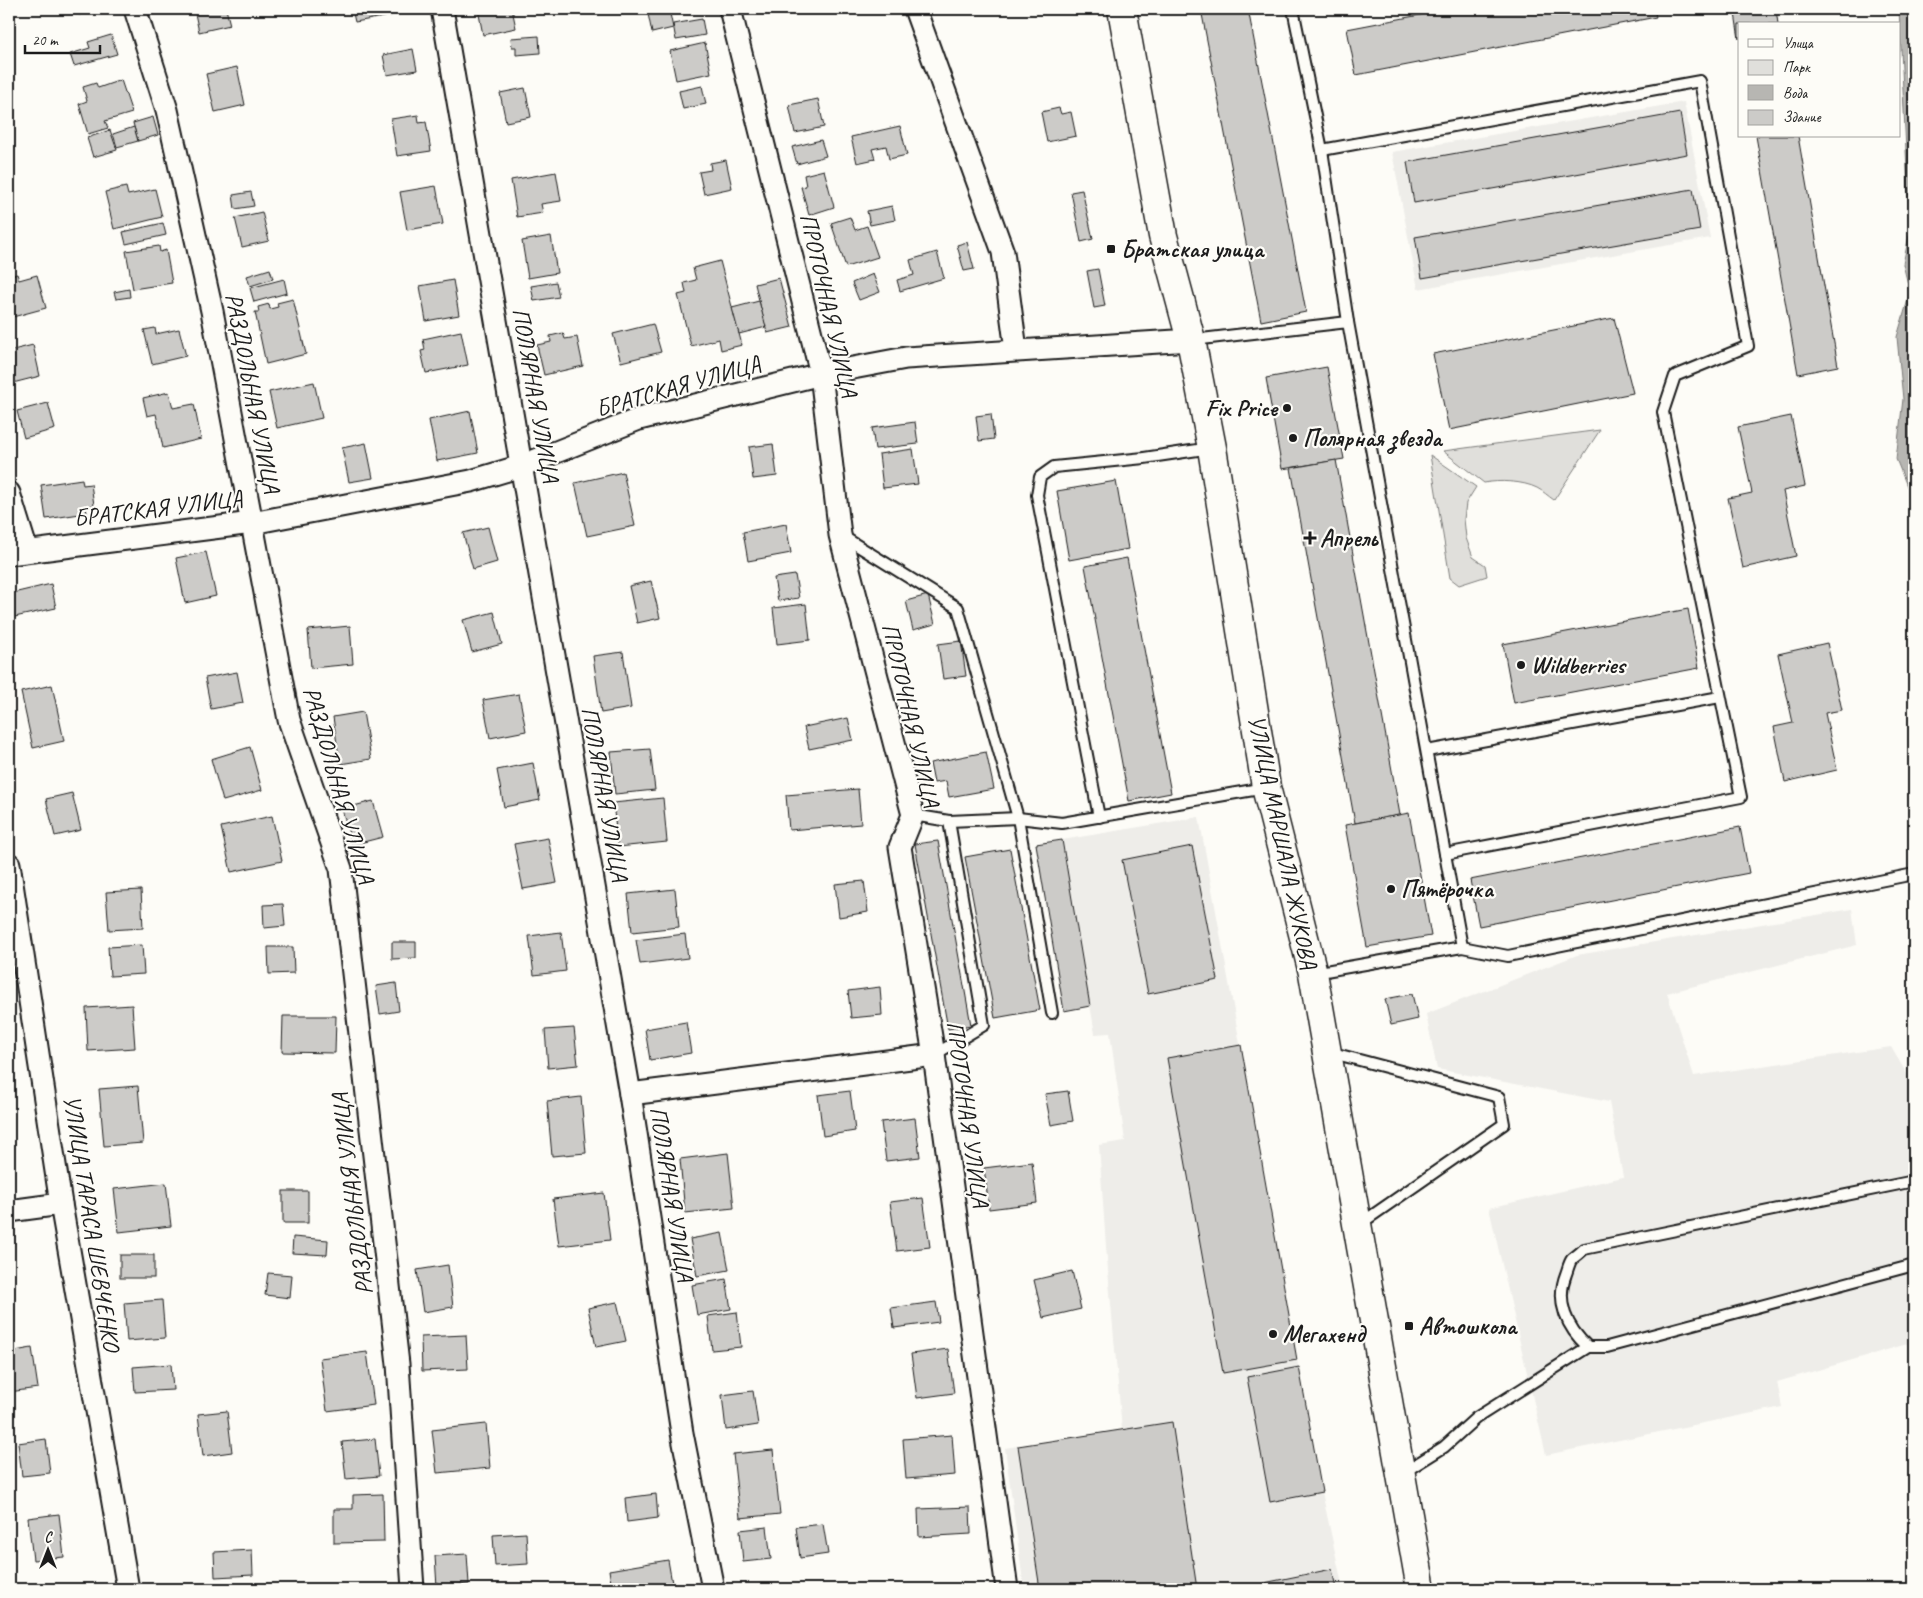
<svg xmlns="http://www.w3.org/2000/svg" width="1923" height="1598" viewBox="0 0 1923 1598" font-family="Caveat,sans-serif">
<rect width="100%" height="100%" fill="#fdfcf7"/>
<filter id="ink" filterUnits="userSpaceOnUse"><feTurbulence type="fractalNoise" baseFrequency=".02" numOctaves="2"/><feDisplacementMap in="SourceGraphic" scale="10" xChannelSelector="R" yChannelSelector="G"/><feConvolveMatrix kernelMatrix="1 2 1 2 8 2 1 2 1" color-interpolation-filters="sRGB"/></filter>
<g filter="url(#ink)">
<g fill="#eeede9">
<polygon points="1684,102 1710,238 1418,289 1392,152"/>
<polygon points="1199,817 1297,1360 1322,1492 1343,1589 1024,1589 1005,1448 1122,1430 1106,1247 1099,1145 1125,1141 1110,1033 1095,1034 1062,840"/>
<polygon points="1852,909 1857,945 1667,993 1694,1076 1891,1047 1914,1086 1914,1342 1777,1382 1782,1407 1546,1455 1489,1208 1623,1177 1609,1102 1437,1069 1426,1014 1577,955"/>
</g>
<g fill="#e0dfdb" stroke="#7e7e7c">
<path d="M1600,430L1554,500C1548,496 1543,491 1537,488C1523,481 1499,480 1484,483L1443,451Z"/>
<polygon points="1430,455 1476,487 1466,503 1464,519 1466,538 1473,557 1485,565 1487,576 1459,585 1450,578"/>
</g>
<polygon fill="#b7b6b2" stroke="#797876" points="1899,9 1914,9 1914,515 1911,496 1896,459 1903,399 1897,337 1910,293 1903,264 1910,231"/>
<g fill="#cccbc8" stroke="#1c1c1c">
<polygon points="77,9 99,9 79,15"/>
<polygon points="194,9 226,9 230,25 199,32"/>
<polygon points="352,9 405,9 406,13 355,22"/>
<polygon points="478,9 512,9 516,28 483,35"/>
<polygon points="647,9 669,9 673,28 652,33"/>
<polygon points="669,9 692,9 670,14"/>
<polygon points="1201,9 1248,9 1306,312 1261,321"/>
<polygon points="1451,9 1654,9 1656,17 1356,75 1347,29"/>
<polygon points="1761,9 1776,9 1778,24 1739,24 1739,39 1735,13"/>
<polygon points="702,19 705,35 676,40 673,24"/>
<polygon points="111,35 117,54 74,66 70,54 90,48 88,42"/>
<polygon points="539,36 540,53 516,55 516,47 512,47 511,38"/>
<polygon points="705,43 711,73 676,80 670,51"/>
<polygon points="413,49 417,70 387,75 383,55"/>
<polygon points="237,67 245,105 215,112 206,74"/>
<polygon points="121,80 132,113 105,121 108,128 88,134 79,104 87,101 83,87 96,83 98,88"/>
<polygon points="702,86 706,104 683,109 679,91"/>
<polygon points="525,88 531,117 506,122 500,93"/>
<polygon points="818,99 824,127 795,133 789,105"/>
<polygon points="1059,108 1061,114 1071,112 1076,136 1047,142 1041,112"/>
<polygon points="1680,113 1687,154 1414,203 1407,162"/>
<polygon points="418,115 419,123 426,122 431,151 397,156 391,119"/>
<polygon points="153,117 158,135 138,141 133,123"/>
<polygon points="900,126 907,155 889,159 886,146 872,149 875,159 857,163 851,137"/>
<polygon points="134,127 138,141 117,147 113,134"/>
<polygon points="110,130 117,150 93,157 87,138"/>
<polygon points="1756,136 1798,136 1838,366 1798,374"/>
<polygon points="821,140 826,156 797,164 792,147"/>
<polygon points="726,160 732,188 704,194 699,172 711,170 710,163"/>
<polygon points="824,170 834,207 809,215 801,187 806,186 804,175"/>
<polygon points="556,172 561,201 541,204 543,213 517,217 511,180"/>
<polygon points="436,186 443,224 407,230 400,192"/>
<polygon points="126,187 128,195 155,189 162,217 114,229 105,192"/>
<polygon points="1693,189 1700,230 1422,278 1415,237"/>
<polygon points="1082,190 1093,239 1081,242 1071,192"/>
<polygon points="251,192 254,206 235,209 233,195"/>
<polygon points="892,206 895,220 870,225 867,211"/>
<polygon points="262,212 269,241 242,247 235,218"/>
<polygon points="850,217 855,230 867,226 878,257 846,267 831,223"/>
<polygon points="163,223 166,235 126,244 123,232"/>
<polygon points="551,236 557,273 528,278 522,241"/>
<polygon points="967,242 974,269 964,271 957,245"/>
<polygon points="159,246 160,252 166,250 172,283 133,289 126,251"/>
<polygon points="937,252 944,278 900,291 897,280 914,275 910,260"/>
<polygon points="720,261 742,345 721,350 719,339 691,346 678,295 686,293 684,283 696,280 693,268"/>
<polygon points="270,269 273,279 250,286 247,276"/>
<polygon points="1098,269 1105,306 1094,308 1087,271"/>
<polygon points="17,274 19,280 37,275 46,308 9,318 9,276"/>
<polygon points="873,274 880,292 859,300 852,283"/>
<polygon points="779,278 792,327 767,333 755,284"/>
<polygon points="284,279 287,293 254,302 250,288"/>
<polygon points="453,280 459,315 426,321 420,286"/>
<polygon points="556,282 559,297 534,301 531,286"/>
<polygon points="129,289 130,297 116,299 114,292"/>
<polygon points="293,299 306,354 266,364 255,312 259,312 258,307 269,304 270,309 278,307 277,303"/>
<polygon points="759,301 766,327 739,334 732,308"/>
<polygon points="1614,318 1633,393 1449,430 1433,354"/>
<polygon points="653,324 661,352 621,362 613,334"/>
<polygon points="155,328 156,334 179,329 186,356 152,364 144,330"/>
<polygon points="461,331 468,365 426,373 421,351 425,350 423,339"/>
<polygon points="563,333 565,339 577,337 583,366 544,375 537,345 551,342 550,336"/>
<polygon points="33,345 40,376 9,384 9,351"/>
<polygon points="1327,367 1344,459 1282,469 1266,378"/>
<polygon points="314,382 322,418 277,428 269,392"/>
<polygon points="169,392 173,408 194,404 201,439 163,448 156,414 147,416 143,398"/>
<polygon points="48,403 55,429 24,438 17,411"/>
<polygon points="470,411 478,453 437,461 429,420"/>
<polygon points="991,414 994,439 979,441 976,416"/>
<polygon points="1791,416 1805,486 1783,491 1796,556 1743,568 1728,498 1752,493 1738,427"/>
<polygon points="915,422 918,444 875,449 872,428"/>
<polygon points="366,443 373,478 349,482 342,448"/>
<polygon points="773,444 777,476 753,479 749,447"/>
<polygon points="913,449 918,484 883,488 879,454"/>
<polygon points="1336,460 1400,815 1355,823 1291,468"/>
<polygon points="623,472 635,526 587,536 575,483"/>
<polygon points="82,479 83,485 91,484 94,505 86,507 87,513 46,519 41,485"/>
<polygon points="1116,481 1128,549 1069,560 1057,491"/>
<polygon points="786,524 791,553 748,561 743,532"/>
<polygon points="488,527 497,562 473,569 463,533"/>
<polygon points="206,552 216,596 185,603 176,558"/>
<polygon points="1127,558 1171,793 1129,801 1085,566"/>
<polygon points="795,575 799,598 778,601 774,578"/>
<polygon points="651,581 660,618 637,623 629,586"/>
<polygon points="51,584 56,608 10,618 9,594"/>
<polygon points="928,595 935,624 913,630 906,601"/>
<polygon points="806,604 810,640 777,644 773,608"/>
<polygon points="1688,609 1699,668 1514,703 1503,644"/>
<polygon points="494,612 502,644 472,652 463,620"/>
<polygon points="350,626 353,664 311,668 308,630"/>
<polygon points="961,641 966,676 943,679 938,644"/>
<polygon points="1827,643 1842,710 1825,713 1837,770 1785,782 1774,727 1793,723 1778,654"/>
<polygon points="623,652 631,708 601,713 593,656"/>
<polygon points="237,672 243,703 211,709 205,678"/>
<polygon points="52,685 64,741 33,748 21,692"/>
<polygon points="519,694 526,731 490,738 483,700"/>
<polygon points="363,712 371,759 340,764 333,717"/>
<polygon points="848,718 853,740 809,749 804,727"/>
<polygon points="250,747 262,790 223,801 211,759"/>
<polygon points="650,749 655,790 615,794 611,752"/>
<polygon points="986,752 994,789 949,797 946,781 934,783 930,763"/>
<polygon points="533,763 540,800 504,807 497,770"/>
<polygon points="858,789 861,824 789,830 786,795"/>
<polygon points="72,793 81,830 55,836 46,799"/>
<polygon points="663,798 667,842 618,847 613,803"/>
<polygon points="373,801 383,837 352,845 342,809"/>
<polygon points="1409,813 1431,936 1367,947 1345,825"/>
<polygon points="272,816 282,861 231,872 221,827"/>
<polygon points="1740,827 1749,873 1479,926 1470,880"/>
<polygon points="548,838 557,883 523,889 514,844"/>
<polygon points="1062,840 1090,1006 1064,1011 1036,844"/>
<polygon points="938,841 971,1025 948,1029 915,844"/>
<polygon points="1192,846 1218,980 1148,994 1122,860"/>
<polygon points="1010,849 1040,1010 995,1018 965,857"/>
<polygon points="864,881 868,912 839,917 835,884"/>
<polygon points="675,889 679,927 632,932 628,894"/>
<polygon points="141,890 143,928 109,930 106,892"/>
<polygon points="283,904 285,926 264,928 263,905"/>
<polygon points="561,932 566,971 534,975 529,936"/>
<polygon points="685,934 688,958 640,964 636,940"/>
<polygon points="392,942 416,942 416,958 392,959"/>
<polygon points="142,945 144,974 110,976 108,947"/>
<polygon points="268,947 293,947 294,973 269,974"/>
<polygon points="396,983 399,1011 380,1014 376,986"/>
<polygon points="880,987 882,1015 851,1018 848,991"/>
<polygon points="1412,994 1418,1019 1391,1025 1385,999"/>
<polygon points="132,1005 135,1048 88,1051 86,1008"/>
<polygon points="283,1016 336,1016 335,1053 282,1052"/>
<polygon points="686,1022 691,1053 650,1060 645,1029"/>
<polygon points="574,1028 578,1065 548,1068 545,1030"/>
<polygon points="1241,1045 1297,1360 1223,1373 1167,1058"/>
<polygon points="138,1086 143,1143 104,1146 99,1089"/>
<polygon points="850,1091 855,1131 823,1136 818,1095"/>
<polygon points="1068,1091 1073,1121 1051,1125 1045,1094"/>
<polygon points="581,1097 586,1153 552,1156 547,1101"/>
<polygon points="915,1118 920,1157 886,1161 881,1122"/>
<polygon points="728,1153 734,1208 685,1213 680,1159"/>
<polygon points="1032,1162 1037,1203 989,1209 984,1168"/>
<polygon points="166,1183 171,1226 119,1232 114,1189"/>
<rect x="283" y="1191" width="25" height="32"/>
<polygon points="604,1193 610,1240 559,1246 553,1199"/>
<polygon points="923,1198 930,1247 897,1251 890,1202"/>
<polygon points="722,1233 729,1270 697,1276 690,1239"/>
<polygon points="293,1237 328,1240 327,1255 292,1253"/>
<rect x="120" y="1255" width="34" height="23"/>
<polygon points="448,1265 453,1307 423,1312 417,1270"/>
<polygon points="1072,1271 1081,1309 1043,1318 1034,1280"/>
<polygon points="268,1273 292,1275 290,1298 265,1295"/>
<polygon points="726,1279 731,1309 697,1315 692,1285"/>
<polygon points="162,1300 165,1338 127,1341 124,1303"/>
<polygon points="617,1302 626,1341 596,1347 588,1308"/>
<polygon points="936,1302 939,1322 894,1328 891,1308"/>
<polygon points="737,1312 741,1347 712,1350 708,1316"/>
<polygon points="466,1335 468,1369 422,1371 421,1337"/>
<polygon points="32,1348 38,1388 9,1392 9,1352"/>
<polygon points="948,1349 954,1393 917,1398 911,1354"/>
<polygon points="367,1352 374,1405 327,1411 320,1358"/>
<polygon points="171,1364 173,1390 135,1392 133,1367"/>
<polygon points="1299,1367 1322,1492 1270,1502 1247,1377"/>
<polygon points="753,1391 758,1425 726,1430 722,1395"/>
<polygon points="227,1411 232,1452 203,1456 198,1414"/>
<polygon points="1172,1422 1197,1589 1040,1589 1018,1446"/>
<polygon points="486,1424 490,1468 437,1473 432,1430"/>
<polygon points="952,1435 955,1475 906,1479 903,1439"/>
<polygon points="46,1439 50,1473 22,1476 18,1443"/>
<polygon points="375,1439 379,1476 346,1479 342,1442"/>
<polygon points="773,1450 780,1514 740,1518 733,1454"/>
<polygon points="383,1494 384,1542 334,1543 334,1509 353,1509 353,1495"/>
<polygon points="656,1494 658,1518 627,1522 625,1498"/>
<polygon points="970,1507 971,1534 919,1537 918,1509"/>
<polygon points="59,1514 64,1557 33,1560 28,1518"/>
<polygon points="823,1524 828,1554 800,1558 796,1527"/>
<polygon points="767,1527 771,1559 743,1562 740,1530"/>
<polygon points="526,1533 528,1564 495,1566 493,1535"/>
<polygon points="252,1550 253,1575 215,1577 214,1552"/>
<polygon points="467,1554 469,1584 437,1587 435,1556"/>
<polygon points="668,1560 673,1589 612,1589 609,1570"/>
<polygon points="1332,1569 1336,1589 1265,1589 1264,1583"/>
</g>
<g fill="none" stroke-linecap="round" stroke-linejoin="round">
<defs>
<g id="lane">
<polyline points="1293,9 1322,150 1348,322"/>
<polyline points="1322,150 1700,81 1748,346 1675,376 1663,412 1741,797 1445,854"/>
<polyline points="1193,340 1348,322 1462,947 1314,973"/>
<polyline points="842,536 958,608 1018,818 1052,1013"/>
<polyline points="1427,751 1720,697"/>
<polyline points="913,815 949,821 1018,818 1062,823 1265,788"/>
<polyline points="1099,817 1037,495 1040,477 1054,467 1144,458 1211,448"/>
<polyline points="1462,947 1508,956 1914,874"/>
<polyline points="1329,1052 1499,1097 1504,1124 1360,1224"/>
<polyline points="934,1055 984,1025 949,821"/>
<path d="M1588,1347C1567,1328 1555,1302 1566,1274C1568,1269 1569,1263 1572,1259C1576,1256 1581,1252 1584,1249L1914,1181"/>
<polyline points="1404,1472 1444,1447 1476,1418 1588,1347 1607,1347 1914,1265"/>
</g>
<g id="street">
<polyline points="135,9 167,110 212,311 289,720 341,869 398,1364 413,1589"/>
<polyline points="442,9 630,1094 682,1433 713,1589"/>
<polyline points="730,9 821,374 840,535 913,815 900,847 934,1055 1007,1589"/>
<polyline points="915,9 1003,252 1016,350"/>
<polyline points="9,493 27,551"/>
<polyline points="9,554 252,523 471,481 521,466 639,419 821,374 906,358 1191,340"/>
<polyline points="9,864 61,1204 128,1589"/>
<polyline points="630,1094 934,1055"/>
<polyline points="9,1211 61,1204"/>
</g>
<polyline id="primary" points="1122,9 1163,236 1191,340 1212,448 1266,787 1313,973 1421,1589"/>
</defs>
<use href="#lane" stroke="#1c1c1c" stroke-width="14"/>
<use href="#street" stroke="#1c1c1c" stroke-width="25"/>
<use href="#primary" stroke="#1c1c1c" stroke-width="31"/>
<use href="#lane" stroke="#fdfcf7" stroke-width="10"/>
<use href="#street" stroke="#fdfcf7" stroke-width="21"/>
<use href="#primary" stroke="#fdfcf7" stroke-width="28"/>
</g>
</g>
<g fill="#1c1c1c" stroke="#fdfcf7" stroke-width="2">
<rect x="1106" y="244" width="10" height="10" rx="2.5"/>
<circle cx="1287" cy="408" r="5"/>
<circle cx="1293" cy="438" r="5"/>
<path d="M1307.5 530.5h5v5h5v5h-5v5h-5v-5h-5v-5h5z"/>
<circle cx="1521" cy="665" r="5"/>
<circle cx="1391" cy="889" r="5"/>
<rect x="1404" y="1321" width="10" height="10" rx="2.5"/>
<circle cx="1273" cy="1334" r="5"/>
</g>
<g text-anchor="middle" stroke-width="4.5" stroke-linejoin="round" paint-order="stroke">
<g font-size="24" font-weight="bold" fill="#1c1c1c" stroke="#fdfcf7" text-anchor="start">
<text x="1121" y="257">Братская улица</text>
<text x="1277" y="416" text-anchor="end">Fix Price</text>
<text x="1303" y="446">Полярная звезда</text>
<text x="1320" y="546">Апрель</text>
<text x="1531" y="673">Wildberries</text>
<text x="1401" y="897">Пятёрочка</text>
<text x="1419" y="1334">Автошкола</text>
<text x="1283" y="1342">Мегахенд</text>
</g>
<g font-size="24" fill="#1c1c1c" stroke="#fdfcf7">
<text transform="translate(829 305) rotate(77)" y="8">ПРОТОЧНАЯ УЛИЦА</text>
<text transform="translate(678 386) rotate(-16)" y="8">БРАТСКАЯ УЛИЦА</text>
<text transform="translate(253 393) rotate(79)" y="8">РАЗДОЛЬНАЯ УЛИЦА</text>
<text transform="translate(536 395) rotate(80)" y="8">ПОЛЯРНАЯ УЛИЦА</text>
<text transform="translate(158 508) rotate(-7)" y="8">БРАТСКАЯ УЛИЦА</text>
<text transform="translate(911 715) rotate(77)" y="8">ПРОТОЧНАЯ УЛИЦА</text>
<text transform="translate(339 785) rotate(74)" y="8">РАЗДОЛЬНАЯ УЛИЦА</text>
<text transform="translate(605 794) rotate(80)" y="8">ПОЛЯРНАЯ УЛИЦА</text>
<text transform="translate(1283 842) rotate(78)" y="8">УЛИЦА МАРШАЛА ЖУКОВА</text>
<text transform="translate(968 1114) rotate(82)" y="8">ПРОТОЧНАЯ УЛИЦА</text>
<text transform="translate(352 1194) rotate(-97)" y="8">РАЗДОЛЬНАЯ УЛИЦА</text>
<text transform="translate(672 1194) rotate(81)" y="8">ПОЛЯРНАЯ УЛИЦА</text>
<text transform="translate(92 1223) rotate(81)" y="8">УЛИЦА ТАРАСА ШЕВЧЕНКО</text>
</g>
</g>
<rect width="1923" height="1598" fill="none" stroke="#fdfcf7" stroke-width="30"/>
<rect x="15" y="15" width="1893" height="1568" fill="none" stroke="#1c1c1c" stroke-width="2" filter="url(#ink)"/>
<rect x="1738" y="22" width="162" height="115" fill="#fdfcf7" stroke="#a3a29f"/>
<rect x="1748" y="39" width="25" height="8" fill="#fdfcf7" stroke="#a3a29f"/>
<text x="1783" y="48" font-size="15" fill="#1c1c1c">Улица</text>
<rect x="1748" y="60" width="25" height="15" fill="#e0dfdb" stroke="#a3a29f"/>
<text x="1783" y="72" font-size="15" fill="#1c1c1c">Парк</text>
<rect x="1748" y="85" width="25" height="15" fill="#b7b6b2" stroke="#a3a29f"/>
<text x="1783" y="98" font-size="15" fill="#1c1c1c">Вода</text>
<rect x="1748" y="110" width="25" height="15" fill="#cccbc8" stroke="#a3a29f"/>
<text x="1783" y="122" font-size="15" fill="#1c1c1c">Здание</text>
<g transform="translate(48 1550)" stroke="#fdfcf7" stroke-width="4" paint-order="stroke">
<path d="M0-4L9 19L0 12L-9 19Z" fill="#1c1c1c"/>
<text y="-8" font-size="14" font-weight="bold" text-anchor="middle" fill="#1c1c1c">С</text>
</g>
<path d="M25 45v8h75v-8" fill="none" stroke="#1c1c1c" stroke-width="2.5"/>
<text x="32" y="45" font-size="15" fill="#1c1c1c" stroke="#fdfcf7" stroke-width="4" paint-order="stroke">20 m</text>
</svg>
